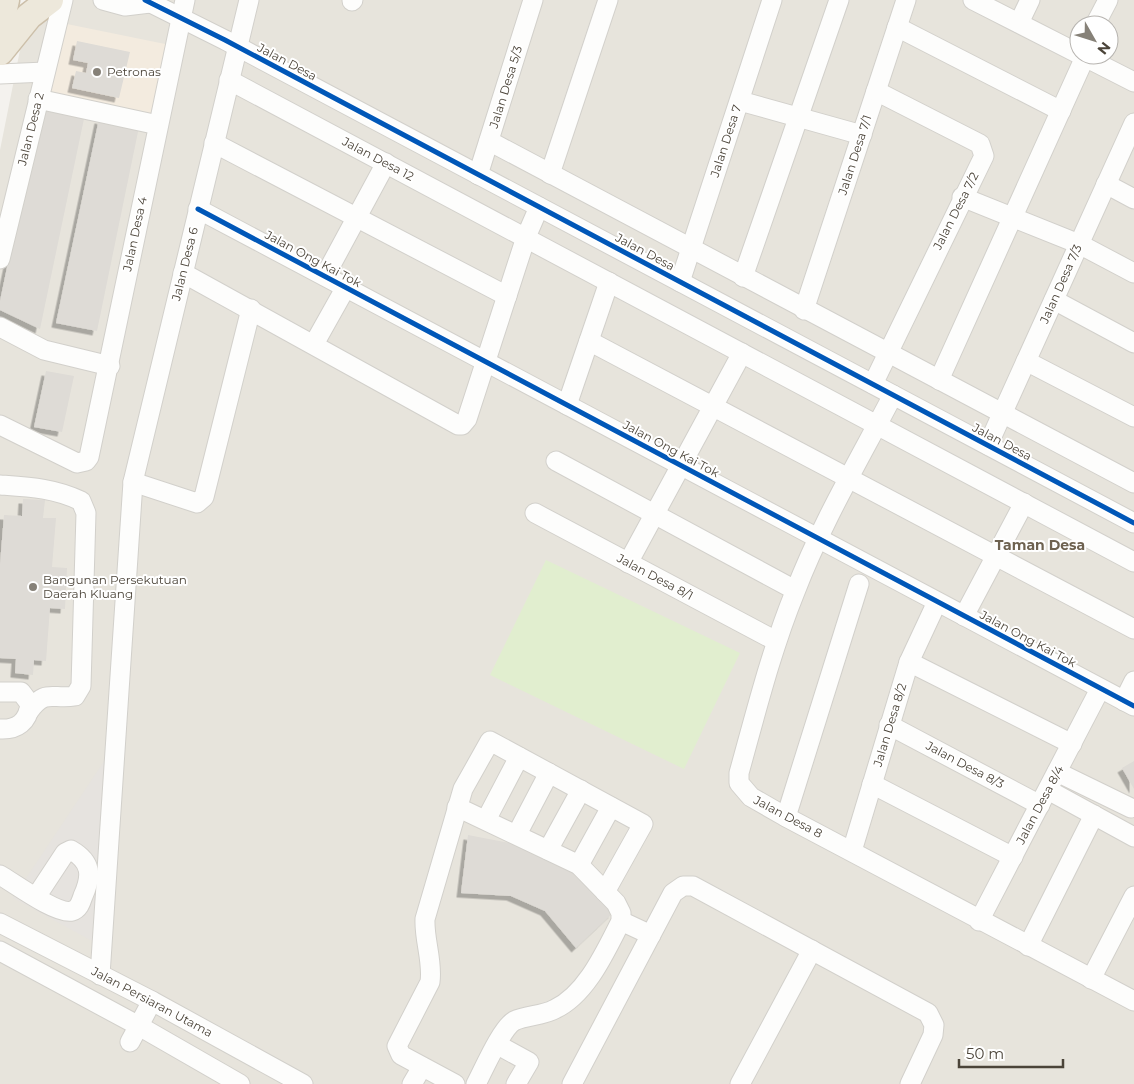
<svg xmlns="http://www.w3.org/2000/svg" width="1134" height="1084" viewBox="0 0 1134 1084" font-family="Montserrat,sans-serif">
<defs>
<filter id="shadow"><feDropShadow dx="-4.5" dy="4.5" stdDeviation="0" flood-color="#0004"/></filter>
</defs>
<rect width="100%" height="100%" fill="#f4f2ee"/>
<path fill="#e7e4dc" fill-rule="evenodd" d="M30,0H1134V1084H0V150ZM1079,25H1109V55H1079Z"/>
<polygon fill="#f3ebdf" points="62,23 170,45 155,118 44,95"/>
<polygon fill="#e1eecf" points="546,560 740,653 684,769 490,675"/>
<polygon fill="#e6e3df" points="105,760 94,942 13,898"/>
<g fill="#dedbd6" filter="url(#shadow)">
<polygon points="77,41 130,52 119,98 72,88 76,71 86,73 88,63 73,60"/>
<polygon points="41,105 85,114 40,329 0,310 0,301"/>
<polygon points="99,119 139,127 97,331 56,323"/>
<polygon points="46,371 74,376 62,432 34,427"/>
<polygon points="23,499 45,500 43,518 56,518 52,567 67,568 65,609 50,608 46,661 34,660 33,675 15,673 16,659 0,658 0,564 4,515 22,516"/>
<polygon points="1134,761 1134,789 1122,768"/>
<polygon points="468,835 525,846 579,873 613,913 576,948 545,911 511,896 461,893"/>
</g>
<g fill="none" stroke-linecap="round" stroke-linejoin="round">
<defs>
<g id="minor">
<polyline points="103,0 125,6 150,3"/>
<polyline points="145,0 225,40 1134,523"/>
<polyline points="973,0 1079,54"/>
<polyline points="352,1 353,0"/>
<polyline points="1019,23 1030,0"/>
<polyline points="1095,25 1108,0"/>
<polyline points="897,27 1061,111"/>
<polyline points="1081,55 1134,82"/>
<polyline points="0,74 45,72"/>
<polyline points="229,80 1134,562"/>
<polyline points="38,99 158,125"/>
<polyline points="740,101 862,135"/>
<polyline points="489,141 1134,483"/>
<polyline points="214,143 507,296"/>
<polyline points="550,174 608,0"/>
<polyline points="478,175 533,0"/>
<polyline points="1106,184 1134,199"/>
<polyline points="962,197 1079,244 1134,273"/>
<polyline points="198,209 1134,706"/>
<polyline points="0,259 63,0"/>
<polyline points="183,273 458,425 462,425 467,419 526,237 539,207"/>
<polyline points="325,276 386,163"/>
<polyline points="743,277 839,0"/>
<polyline points="680,282 772,0"/>
<polyline points="1054,300 1134,343"/>
<polyline points="804,310 906,0"/>
<polyline points="0,327 44,350 110,366"/>
<polyline points="589,341 1134,629"/>
<polyline points="314,344 346,287"/>
<polyline points="1026,361 1134,417"/>
<polyline points="939,380 1085,57"/>
<polyline points="873,384 984,156 980,144 876,91"/>
<path d="M893,395C859,460 821,524 795,592C771,651 756,712 739,773V783L751,797L786,817L1134,1001"/>
<polyline points="567,405 609,282"/>
<polyline points="0,425 77,463 86,461 89,457 185,0"/>
<polyline points="988,445 1134,123"/>
<polyline points="556,461 795,590"/>
<polyline points="133,482 197,503 204,497 251,309"/>
<path d="M0,485C29,487 54,488 81,501L86,513L81,686L75,696C52,700 46,688 29,711"/>
<polyline points="535,513 776,641"/>
<polyline points="628,563 742,353"/>
<polyline points="964,616 1024,503"/>
<polyline points="909,662 1072,744"/>
<path d="M0,692H21L30,704C28,722 17,730 0,729"/>
<polyline points="1124,701 1134,681"/>
<polyline points="889,725 1040,805"/>
<polyline points="1057,772 1131,808"/>
<polyline points="872,784 1013,857"/>
<polyline points="1048,790 1134,837"/>
<path d="M457,807L579,865L616,903L621,913V921C606,950 587,994 555,1009C543,1016 526,1015 514,1021C501,1029 484,1069 476,1084"/>
<polyline points="786,817 859,584"/>
<polyline points="486,820 519,757"/>
<polyline points="517,834 549,773"/>
<polyline points="548,850 581,790"/>
<polyline points="852,851 909,662 937,602"/>
<polyline points="579,865 611,807"/>
<path d="M0,875C14,883 57,915 72,911C79,909 81,902 83,896C92,876 92,862 71,850L65,853L36,897"/>
<polyline points="621,921 651,935"/>
<polyline points="979,921 1100,689"/>
<polyline points="0,923 152,1001 303,1084"/>
<polyline points="1028,946 1094,815"/>
<polyline points="0,951 139,1026 240,1084"/>
<polyline points="100,975 133,482 249,0"/>
<polyline points="1091,979 1134,896"/>
<polyline points="130,1042 152,1001"/>
<polyline points="498,1045 529,1062 516,1084"/>
<polyline points="412,1084 422,1067"/>
<path d="M455,1084L401,1055L397,1046L430,982C433,961 424,940 425,919L463,789L490,741L643,824L605,892"/>
<polyline points="572,1084 673,893 683,886 693,886 928,1013 934,1025 933,1035 910,1084"/>
<polyline points="740,1084 812,950"/>
</g>
<g id="highway">
<polyline points="0,27 6,0"/>
<polyline points="0,52 29,16 50,0"/>
</g>
</defs>
<use href="#minor" stroke="#d2d0cb" stroke-width="21"/>
<use href="#highway" stroke="#ccbfa9" stroke-width="29"/>
<use href="#minor" stroke="#fdfdfc" stroke-width="19"/>
<use href="#highway" stroke="#ede8db" stroke-width="26"/>
<defs>
<g id="cycleway">
<polyline points="145,0 225,40 1134,523"/>
<polyline points="198,209 1134,706"/>
</g>
</defs>
<use href="#cycleway" stroke="#fff" stroke-width="8"/>
<use href="#cycleway" stroke="#0057b8" stroke-width="5"/>
</g>
<g fill="#868178" stroke="#fff" stroke-width="2">
<circle cx="97" cy="72" r="5"/>
<circle cx="33" cy="587" r="5"/>
</g>
<g text-anchor="middle" stroke-width="4" stroke-linejoin="round" paint-order="stroke">
<g font-size="12" fill="#4b4439" stroke="#fff">
<text transform="translate(287 62) rotate(28)" y="4">Jalan Desa</text>
<text transform="translate(506 87) rotate(-73)" y="4">Jalan Desa 5/3</text>
<text transform="translate(31 129) rotate(-76)" y="4">Jalan Desa 2</text>
<text transform="translate(726 141) rotate(-72)" y="4">Jalan Desa 7</text>
<text transform="translate(855 155) rotate(-72)" y="4">Jalan Desa 7/1</text>
<text transform="translate(378 159) rotate(28)" y="4">Jalan Desa 12</text>
<text transform="translate(956 211) rotate(-63)" y="4">Jalan Desa 7/2</text>
<text transform="translate(135 234) rotate(-78)" y="4">Jalan Desa 4</text>
<text transform="translate(645 252) rotate(28)" y="4">Jalan Desa</text>
<text transform="translate(313 259) rotate(28)" y="4">Jalan Ong Kai Tok</text>
<text transform="translate(185 264) rotate(-76)" y="4">Jalan Desa 6</text>
<text transform="translate(1061 284) rotate(-66)" y="4">Jalan Desa 7/3</text>
<text transform="translate(1002 442) rotate(28)" y="4">Jalan Desa</text>
<text transform="translate(671 449) rotate(28)" y="4">Jalan Ong Kai Tok</text>
<text transform="translate(655 577) rotate(28)" y="4">Jalan Desa 8/1</text>
<text transform="translate(1028 639) rotate(28)" y="4">Jalan Ong Kai Tok</text>
<text transform="translate(890 725) rotate(-73)" y="4">Jalan Desa 8/2</text>
<text transform="translate(965 765) rotate(28)" y="4">Jalan Desa 8/3</text>
<text transform="translate(1040 805) rotate(-62)" y="4">Jalan Desa 8/4</text>
<text transform="translate(788 817) rotate(28)" y="4">Jalan Desa 8</text>
<text transform="translate(152 1002) rotate(28)" y="4">Jalan Persiaran Utama</text>
</g>
<g font-size="12" fill="#4b4439" stroke="#fff" text-anchor="start">
<text x="107" y="76">Petronas</text>
<text x="43" y="584">Bangunan Persekutuan<tspan x="43" dy="14">Daerah Kluang</tspan></text>
</g>
<g font-size="14" font-weight="bold" fill="#6e6250" stroke="#fff">
<text x="1040" y="550">Taman Desa</text>
</g>
</g>
<g transform="translate(1094 40) rotate(129)"><circle r="24" fill="#ffffff" stroke="#b7b4b0"/>
<path d="M0-4L9 19L0 12L-9 19Z" fill="#868178"/>
<text y="-8" font-size="14" font-weight="bold" text-anchor="middle" fill="#4b4439">N</text>
</g>
<path d="M959 1059v8h104v-8" fill="none" stroke="#4b4439" stroke-width="2.5"/>
<text x="966" y="1059" font-size="15" fill="#4b4439" stroke="#ffffff" stroke-width="4" paint-order="stroke">50 m</text>
</svg>
